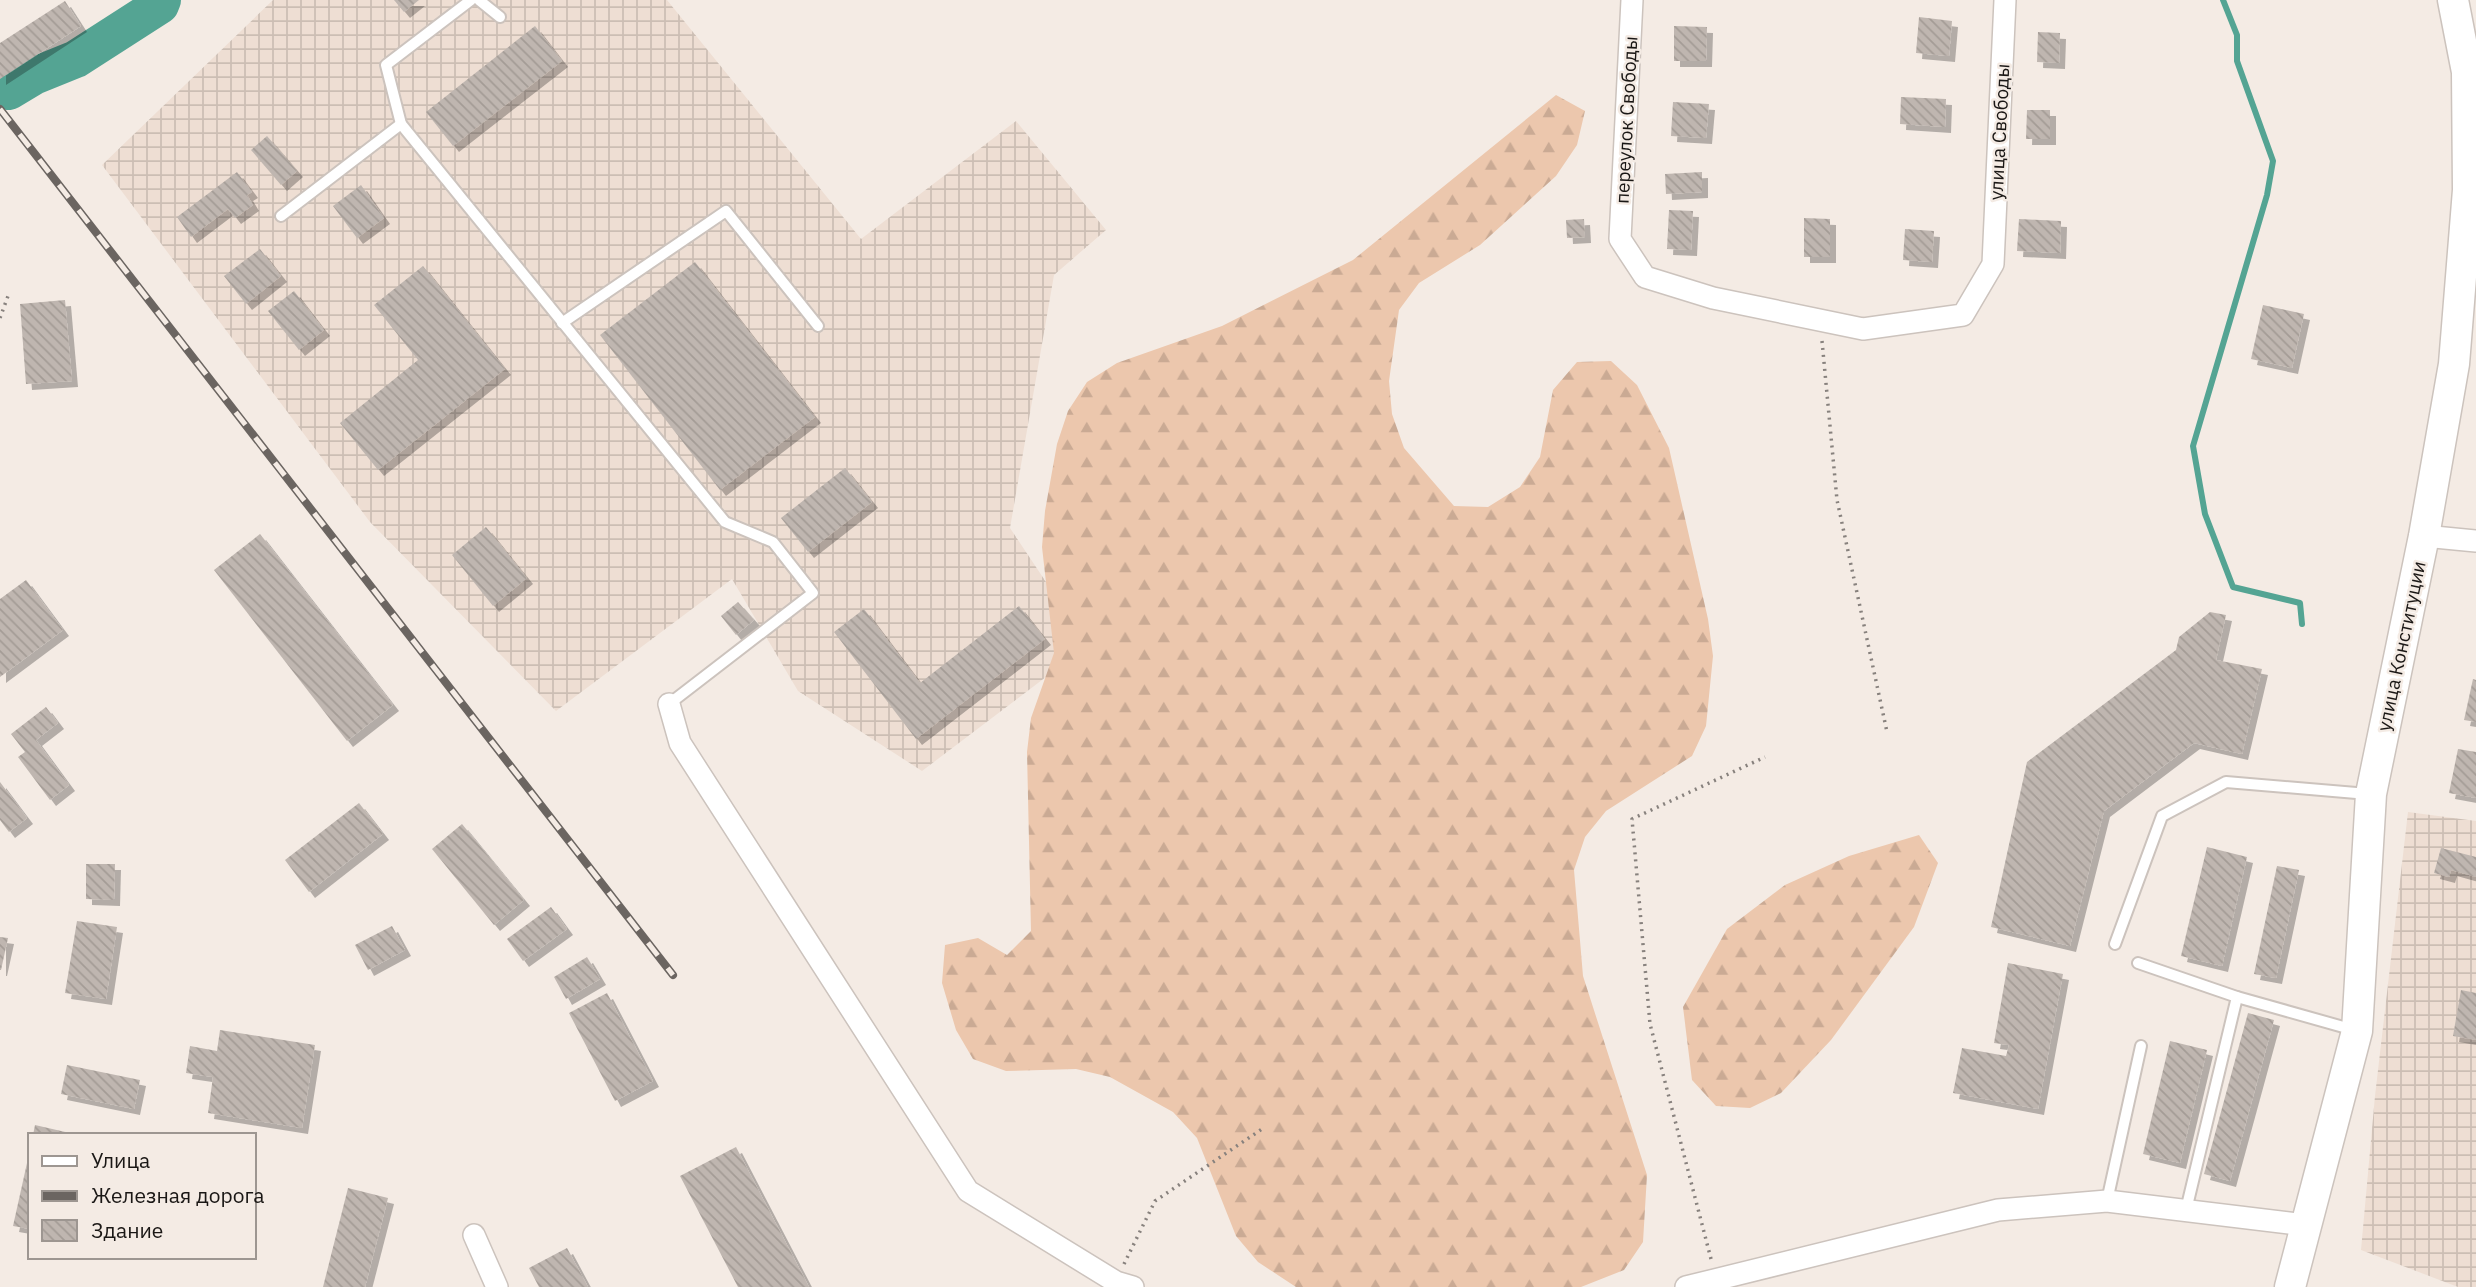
<svg xmlns="http://www.w3.org/2000/svg" width="2476" height="1287" viewBox="0 0 2476 1287" font-family="'IBM Plex Sans',sans-serif">
<defs>
<pattern id="industrial-grid" width="8" height="8" patternUnits="userSpaceOnUse" patternTransform="scale(1.75)"><rect width="8" height="8" fill="#eeded3"/><path d="M0 4h8M4 0v8" fill="none" stroke="#ccbeb4"/></pattern>
<pattern id="forest-firs" width="22" height="20" patternUnits="userSpaceOnUse" patternTransform="scale(1.75)"><rect width="22" height="20" fill="#ecc7ad"/><path d="M5 1l3.5 6h-7zM16 11l3.5 6h-7z" fill="#caaa94"/></pattern>
<pattern id="building-back-hatch" width="6" height="6" patternUnits="userSpaceOnUse" patternTransform="scale(1.75)"><rect width="6" height="6" fill="#bfb6b0"/><path d="M-1 5l2 2M0 0l6 6M5-1l2 2" fill="none" stroke="#a49c96"/></pattern>
<filter id="shadow"><feDropShadow dx="6" dy="6" stdDeviation="0" flood-color="#0004"/></filter>
</defs>
<rect width="100%" height="100%" fill="#f4ebe4"/>
<g fill="url(#industrial-grid)">
<polygon points="273,0 667,0 861,239 1016,121 1106,230 1054,275 1010,528 1088,645 922,771 798,691 732,579 556,711 370,522 102,165"/>
<polygon points="2408,812 2476,821 2476,1287 2458,1287 2361,1250 2375,1096"/>
</g>
<g fill="url(#forest-firs)">
<polygon points="1556,95 1585,111 1577,145 1556,176 1480,245 1419,283 1399,310 1389,381 1392,414 1404,448 1454,506 1488,507 1520,487 1540,457 1553,390 1577,362 1611,361 1637,385 1669,448 1708,619 1713,656 1706,726 1692,756 1606,811 1585,837 1574,870 1583,976 1647,1175 1643,1242 1624,1270 1581,1287 1296,1287 1258,1262 1236,1236 1197,1138 1173,1112 1110,1077 1076,1069 1006,1071 973,1059 956,1030 942,983 945,945 978,938 1007,955 1031,931 1027,752 1031,718 1054,653 1042,547 1045,511 1057,444 1068,411 1087,382 1117,363 1222,326 1353,260"/>
<polygon points="1919,835 1938,863 1914,927 1831,1040 1781,1093 1750,1108 1716,1106 1692,1080 1683,1007 1727,929 1785,885 1849,856"/>
</g>
<g fill="none" stroke-linecap="round" stroke-linejoin="round">
<polyline stroke="#54a493" stroke-width="6" points="2223,0 2237,35 2237,61 2273,161 2267,195 2193,446 2205,514 2233,587 2300,603 2302,624"/>
<polyline stroke="#54a493" stroke-width="38" points="9,91 34,76 76,59 160,5 162,0"/>
</g>
<g fill="url(#building-back-hatch)" filter="url(#shadow)">
<polygon points="394,0 419,0 404,12"/>
<polygon points="65,1 81,26 0,79 0,43"/>
<polygon points="1919,17 1952,21 1949,56 1916,53"/>
<polygon points="535,26 562,61 453,146 426,112"/>
<polygon points="1674,26 1707,27 1706,61 1674,61"/>
<polygon points="2038,32 2060,33 2059,63 2037,62"/>
<polygon points="1901,97 1946,99 1945,127 1900,124"/>
<polygon points="1673,102 1709,104 1706,138 1671,136"/>
<polygon points="2027,110 2050,110 2050,139 2026,139"/>
<polygon points="267,136 297,171 281,185 251,150"/>
<polygon points="237,172 252,192 247,195 253,205 235,218 228,209 191,237 177,217"/>
<polygon points="1702,172 1702,192 1666,194 1665,174"/>
<polygon points="361,185 384,218 357,238 333,206"/>
<polygon points="1669,210 1693,211 1691,250 1667,249"/>
<polygon points="1804,218 1830,219 1830,257 1804,257"/>
<polygon points="1584,219 1585,237 1567,238 1566,220"/>
<polygon points="2019,219 2061,221 2060,253 2017,251"/>
<polygon points="1905,229 1934,231 1932,262 1903,260"/>
<polygon points="260,249 281,276 246,304 224,276"/>
<polygon points="695,262 815,417 720,490 600,335"/>
<polygon points="423,266 505,369 378,470 340,423 418,360 374,305"/>
<polygon points="294,291 324,330 299,350 268,311"/>
<polygon points="65,300 72,381 26,384 20,304"/>
<polygon points="2263,305 2304,314 2292,368 2251,359"/>
<polygon points="845,468 872,502 808,552 781,518"/>
<polygon points="486,527 527,578 493,606 452,555"/>
<polygon points="260,534 393,705 347,741 214,570"/>
<polygon points="26,580 63,630 0,677 0,599"/>
<polygon points="738,602 754,620 736,635 721,616"/>
<polygon points="1019,606 1045,639 916,739 834,632 864,609 920,683"/>
<polygon points="2210,612 2226,615 2216,660 2262,669 2242,754 2194,743 2104,811 2070,946 1991,927 2027,762 2176,650 2179,637"/>
<polygon points="2473,679 2476,680 2476,722 2464,720"/>
<polygon points="46,707 58,723 36,740 69,785 50,800 18,757 25,752 11,734"/>
<polygon points="2458,749 2476,752 2476,798 2449,793"/>
<polygon points="0,782 27,818 9,832 0,820"/>
<polygon points="359,803 383,834 309,892 285,860"/>
<polygon points="462,824 524,900 494,925 432,849"/>
<polygon points="2207,847 2247,857 2222,966 2181,956"/>
<polygon points="2441,848 2476,857 2476,877 2451,870 2449,877 2434,873"/>
<polygon points="86,864 115,864 114,900 86,899"/>
<polygon points="2277,866 2299,870 2276,978 2254,974"/>
<polygon points="551,907 567,929 523,961 507,939"/>
<polygon points="77,921 117,927 106,999 65,993"/>
<polygon points="392,926 405,950 368,970 355,945"/>
<polygon points="0,937 8,938 1,970 0,970"/>
<polygon points="587,957 600,979 566,999 554,977"/>
<polygon points="2008,963 2063,974 2038,1109 1953,1093 1962,1048 2006,1056 2009,1045 1994,1043"/>
<polygon points="2461,990 2476,993 2476,1040 2453,1036"/>
<polygon points="607,993 653,1081 615,1101 569,1013"/>
<polygon points="2248,1013 2274,1020 2230,1181 2204,1174"/>
<polygon points="220,1030 315,1045 302,1128 208,1113 213,1077 186,1073 190,1046 217,1051"/>
<polygon points="2170,1041 2207,1050 2180,1163 2143,1154"/>
<polygon points="67,1065 140,1080 134,1109 61,1094"/>
<polygon points="35,1125 74,1134 74,1135 33,1135"/>
<polygon points="736,1147 809,1287 738,1287 680,1176"/>
<polygon points="29,1154 30,1154 30,1229 13,1226"/>
<polygon points="348,1188 388,1198 365,1287 323,1287"/>
<polygon points="567,1248 588,1287 539,1287 529,1268"/>
</g>
<g fill="none" stroke-linecap="round" stroke-linejoin="round">
<defs>
<g id="lane">
<polyline points="479,0 500,17"/>
<polyline points="401,124 386,65 471,0"/>
<polyline points="281,216 401,124 725,522 773,542 813,593 669,704"/>
<polyline points="562,323 726,211 818,326"/>
<polyline points="2115,944 2162,816 2226,782 2368,794"/>
<polyline points="2138,963 2237,997 2354,1030"/>
<polyline points="2107,1201 2141,1046"/>
<polyline points="2186,1210 2237,997"/>
</g>
<g id="street">
<polyline points="1632,0 1620,239 1645,277 1713,298 1863,329 1963,315 1993,264 2005,0"/>
<polyline points="2424,536 2476,541"/>
<polyline points="669,704 680,743 968,1191 1116,1282 1133,1287"/>
<polyline points="474,1235 497,1287"/>
<polyline points="1686,1287 1998,1210 2107,1201 2305,1225"/>
</g>
<polyline id="secondary" points="2290,1287 2357,1031 2371,794 2424,536 2454,364 2468,190 2467,72 2453,0"/>
</defs>
<use href="#lane" stroke="#ccc3bd" stroke-width="14"/>
<use href="#street" stroke="#ccc3bd" stroke-width="24"/>
<use href="#secondary" stroke="#ccc3bd" stroke-width="33"/>
<g stroke="#87817d" stroke-width="3.5" stroke-dasharray="2 5" stroke-linecap="butt">
<polyline points="0,318 8,296"/>
<polyline points="1822,341 1837,500 1887,732"/>
<polyline points="1711,1259 1650,1024 1632,819 1765,757"/>
<polyline points="1124,1264 1155,1201 1265,1127"/>
</g>
<use href="#lane" stroke="#fff" stroke-width="10"/>
<use href="#street" stroke="#fff" stroke-width="21"/>
<use href="#secondary" stroke="#fff" stroke-width="30"/>
<defs>
<polyline id="rail" points="0,109 673,975"/>
</defs>
<use href="#rail" stroke="#6b6561" stroke-width="8"/>
<use href="#rail" stroke="#f4ebe4" stroke-width="5" stroke-dasharray="16" stroke-linecap="butt"/>
</g>
<g text-anchor="middle" stroke-width="5" stroke-linejoin="round" paint-order="stroke">
<g font-size="19" fill="#1a1715" stroke="#f4ebe4">
<text transform="translate(1626 120) rotate(-87)" y="7">переулок Свободы</text>
<text transform="translate(1999 132) rotate(-87)" y="7">улица Свободы</text>
<text transform="translate(2401 646) rotate(-78)" y="7">улица Конституции</text>
</g>
</g>
<rect x="28" y="1133" width="228" height="126" fill="#f4ebe4" stroke="#9d9691" stroke-width="2"/>
<rect x="42" y="1156" width="35" height="10" fill="#ffffff" stroke="#9d9691" stroke-width="2"/>
<text x="91" y="1168" font-size="21" fill="#1a1715">Улица</text>
<rect x="42" y="1191" width="35" height="10" fill="#6b6561" stroke="#9d9691" stroke-width="2"/>
<text x="91" y="1203" font-size="21" fill="#1a1715">Железная дорога</text>
<rect x="42" y="1220" width="35" height="21" fill="url(#building-back-hatch)" stroke="#9d9691" stroke-width="2"/>
<text x="91" y="1238" font-size="21" fill="#1a1715">Здание</text>
</svg>
